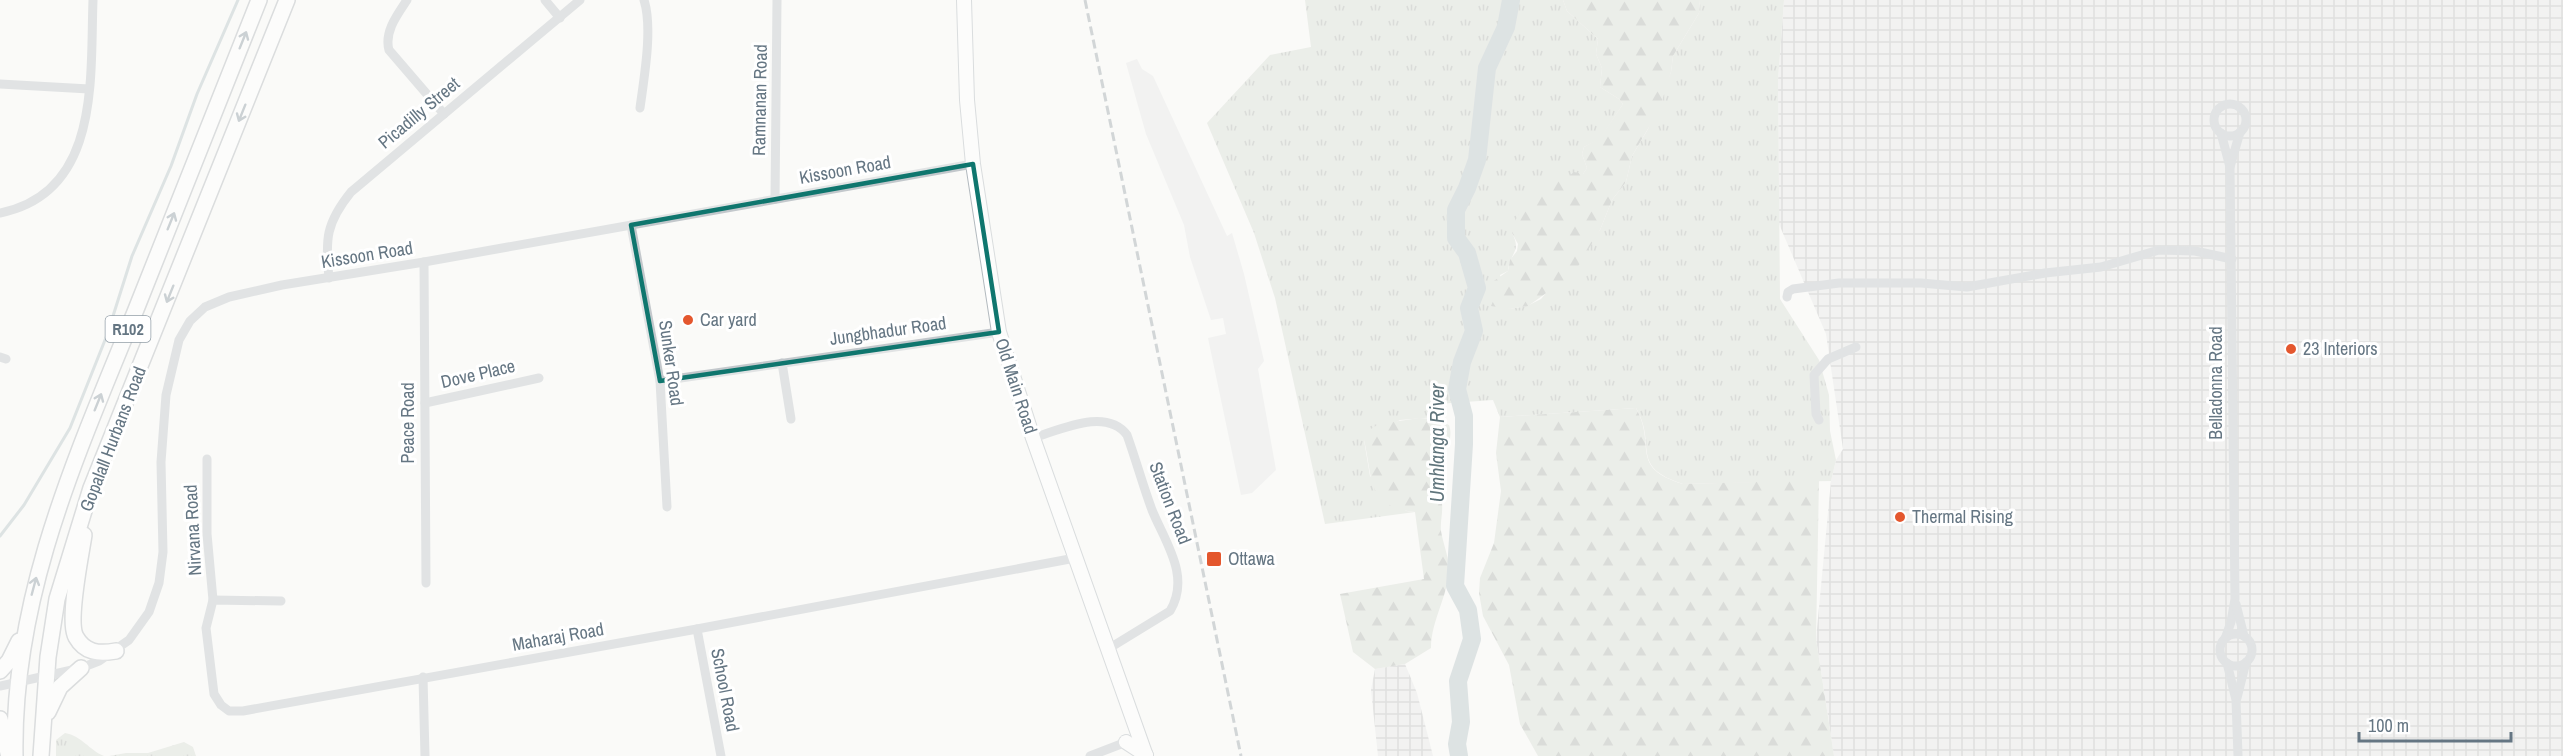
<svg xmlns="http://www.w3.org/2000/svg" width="2563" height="756" viewBox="0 0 2563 756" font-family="'Archivo Narrow',sans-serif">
<defs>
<pattern id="industrial-grid" width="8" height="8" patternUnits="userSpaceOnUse" patternTransform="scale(1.5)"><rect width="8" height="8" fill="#e8e9e9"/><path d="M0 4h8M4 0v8" fill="none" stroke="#c0c1c2"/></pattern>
<pattern id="grass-tufts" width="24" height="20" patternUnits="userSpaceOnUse" patternTransform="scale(1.5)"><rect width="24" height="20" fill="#dadfd7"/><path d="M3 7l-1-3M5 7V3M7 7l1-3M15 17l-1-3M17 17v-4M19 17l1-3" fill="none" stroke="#b4b9b4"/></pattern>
<pattern id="forest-firs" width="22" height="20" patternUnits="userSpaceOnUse" patternTransform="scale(1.5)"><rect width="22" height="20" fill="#dadfd7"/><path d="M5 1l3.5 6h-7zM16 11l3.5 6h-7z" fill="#b4b9b4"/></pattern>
</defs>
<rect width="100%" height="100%" fill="#fafaf8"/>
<polygon fill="#e8e9e9" points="1137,59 1142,69 1153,76 1227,236 1232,233 1244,274 1264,361 1258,369 1276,470 1252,493 1241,495 1208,338 1226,334 1223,318 1211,320 1190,257 1184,225 1146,134 1126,63"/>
<g fill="url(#industrial-grid)">
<polygon points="1784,0 2563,0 2563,756 1834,756 1816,639 1831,481 1836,460 1843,449 1826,334 1779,224 1778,80"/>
<polygon points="1405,664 1417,693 1433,756 1378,756 1371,690 1375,669"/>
</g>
<g fill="url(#grass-tufts)">
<path d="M1305,0H1563L1567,11L1598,39L1596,54L1602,68L1600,87L1619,99L1623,104L1600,139L1584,147L1582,154L1587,168L1583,174L1512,233C1522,252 1510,252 1508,271L1500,275L1509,309L1527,306L1541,299L1600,230L1612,200L1626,182L1632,156L1648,129L1671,72L1673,56L1699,13L1700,0H1784L1778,80L1780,299L1819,360L1829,395L1830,431L1836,460L1831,481L1683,484C1628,466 1658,446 1636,408L1500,417L1493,400L1437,404L1436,417L1400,420L1364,440L1370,476L1406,511L1415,512L1325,524L1275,298L1254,233L1207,123L1270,55L1311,47Z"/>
<path d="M65,733C82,736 89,750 104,756H56V740Z"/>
<polygon points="184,742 193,747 196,756 109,756 126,753 148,753"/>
</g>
<g fill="url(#forest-firs)">
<polygon points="1563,0 1700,0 1699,13 1673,56 1671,72 1659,110 1632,156 1626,182 1612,200 1600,230 1579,265 1566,279 1528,306 1510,309 1491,306 1494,299 1491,283 1508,271 1510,260 1517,251 1518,244 1512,233 1513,225 1532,189 1550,175 1563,181 1574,172 1583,174 1587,168 1582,154 1584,147 1600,138 1623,104 1619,99 1600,87 1602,68 1596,54 1598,39 1567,11"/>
<path d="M1636,408C1657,446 1628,467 1683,484L1819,480L1816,639L1834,756H1538L1520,724L1509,665L1483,616L1479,593L1480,578L1494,543L1501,491L1496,453L1500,417Z"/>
<path d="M1419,418L1435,419L1449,425C1456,445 1435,461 1435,482C1435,489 1441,496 1442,504C1443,513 1440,522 1441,531C1443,543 1448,555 1449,567C1449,595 1431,620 1431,648L1405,664L1375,669L1353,652L1340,594L1424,579L1415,512C1366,507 1373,478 1364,440L1366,432L1379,424Z"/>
</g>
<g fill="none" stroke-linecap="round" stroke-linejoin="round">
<polyline stroke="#bbc7cb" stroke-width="3" points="0,536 24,505 70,428 107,335 132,256 171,166 197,94 238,0"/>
<polyline stroke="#bbc7cb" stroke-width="18" points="1459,756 1457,744 1461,722 1458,681 1472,639 1468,610 1455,586 1464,444 1464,416 1457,389 1462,362 1474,331 1469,308 1477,288 1467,253 1456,238 1456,210 1467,188 1477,160 1487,68 1506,27 1511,0"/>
<defs>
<g id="secondary">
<polyline points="964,0 967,100 973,164 999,332 1033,438 1146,756"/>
<polyline points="1126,742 1146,755"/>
</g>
<g id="primary">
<path d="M84,535C81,555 67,621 76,637C85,653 99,654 116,651"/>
<polyline points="0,671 9,661 19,641"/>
<polyline points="48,712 60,687 81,668"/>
<polyline points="0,719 8,753"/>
<path d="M15,756C12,597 76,457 135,312C177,208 217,104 259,0"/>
<polyline points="41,756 48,657 57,599 91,488 287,0"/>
</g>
</defs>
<use href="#secondary" stroke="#b3babf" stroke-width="16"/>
<use href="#primary" stroke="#b5babe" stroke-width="18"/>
<g stroke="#c3c8cc" stroke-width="9">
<path d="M407,0C397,15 384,32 389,50L444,114"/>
<polyline points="545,0 560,18"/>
<polyline points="0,84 89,89"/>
<circle cx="2230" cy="120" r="16"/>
<path d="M640,108C644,78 653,28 644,0"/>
<polyline points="2221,133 2230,167 2235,599 2231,622 2225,639"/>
<polyline points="2230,167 2240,132"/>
<polyline points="775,199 777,0"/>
<path d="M0,213C101,193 90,77 93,0"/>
<polyline points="631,225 660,381 667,507"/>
<polyline points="424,262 426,583"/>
<path d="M329,278C325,239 326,223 351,192L580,0"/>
<polyline points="1787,297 1788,292 1793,289 1839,283 1921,283 1967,287 2045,273 2101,267 2159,250 2195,251 2232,259"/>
<polyline points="0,357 6,359"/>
<polyline points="782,363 791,419"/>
<polyline points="660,381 999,332"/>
<polyline points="425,403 539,378"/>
<polyline points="1819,420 1816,414 1814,375 1828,359 1856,347"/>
<path d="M1033,438C1060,430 1106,407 1127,435C1136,460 1143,486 1152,510C1165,542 1191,576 1170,611L1108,649"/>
<polyline points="207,459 207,534 213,600"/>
<polyline points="281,601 213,600 206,628 214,694 221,705 229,711 243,711 697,629 1075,558"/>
<polyline points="2236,604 2244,636"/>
<polyline points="697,629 721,756"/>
<circle cx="2236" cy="650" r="16"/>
<polyline points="2227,663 2236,700 2238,756"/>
<polyline points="423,677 425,756"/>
<polyline points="0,686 81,668 99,661 129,640 149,612 159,583 163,552 161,462 166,395 179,340 190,321 205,307 229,297 282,285 424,262 973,164"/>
<polyline points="2237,698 2246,662"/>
<polyline points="1090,756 1129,741"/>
</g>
<use href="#secondary" stroke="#fff" stroke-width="14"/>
<use href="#primary" stroke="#fff" stroke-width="15"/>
<polyline stroke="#a2aab0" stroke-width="3" stroke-dasharray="9 4.5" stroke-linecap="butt" points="1085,0 1241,756"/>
</g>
<defs><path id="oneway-shaft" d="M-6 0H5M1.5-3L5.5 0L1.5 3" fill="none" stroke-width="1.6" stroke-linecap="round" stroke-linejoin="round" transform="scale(1.5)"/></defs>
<g stroke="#939fa8">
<use href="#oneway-shaft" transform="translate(243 40) rotate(-68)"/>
<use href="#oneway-shaft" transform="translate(242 113) rotate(112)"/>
<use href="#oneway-shaft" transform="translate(171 221) rotate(-68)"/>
<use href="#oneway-shaft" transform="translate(170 294) rotate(112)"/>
<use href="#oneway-shaft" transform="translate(98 402) rotate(-68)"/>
<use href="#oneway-shaft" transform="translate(34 586) rotate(-75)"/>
</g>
<path d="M0 0H2563V756H0ZM973,164L999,332L660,381L631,225Z" fill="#fafaf8" fill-opacity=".55" fill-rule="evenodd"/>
<path fill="none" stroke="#0f766e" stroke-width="4.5" stroke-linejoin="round" d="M973,164L999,332L660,381L631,225Z"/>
<g fill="#e4572e" stroke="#fff" stroke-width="2">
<circle cx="688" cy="320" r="6"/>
<circle cx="2291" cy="349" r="6"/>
<circle cx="1900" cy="517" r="6"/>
<rect x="1206" y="551" width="16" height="16" rx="3"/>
</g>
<g text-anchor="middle" stroke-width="6" stroke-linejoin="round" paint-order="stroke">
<rect fill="#fff" stroke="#939fa8" stroke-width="1.5" x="105.5" y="316" width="45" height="26" rx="4.5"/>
<g font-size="16" font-weight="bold" fill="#657683">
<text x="128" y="335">R102</text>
</g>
<g font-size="18" fill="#657683" stroke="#fff">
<text transform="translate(760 100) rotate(-89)" y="6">Ramnanan Road</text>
<text transform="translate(419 113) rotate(-40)" y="6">Picadilly Street</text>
<text transform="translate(845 170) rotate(-10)" y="6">Kissoon Road</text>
<text transform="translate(367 255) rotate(-9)" y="6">Kissoon Road</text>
<text transform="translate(888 331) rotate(-8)" y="6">Jungbhadur Road</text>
<text transform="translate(671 363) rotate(82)" y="6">Sunker Road</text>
<text transform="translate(478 374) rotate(-13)" y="6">Dove Place</text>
<text transform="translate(2216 383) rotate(-90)" y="6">Belladonna Road</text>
<text transform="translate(1016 386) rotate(72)" y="6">Old Main Road</text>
<text transform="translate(408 423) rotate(-90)" y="6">Peace Road</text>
<text transform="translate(113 439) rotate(-69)" y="6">Gopalall Hurbans Road</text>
<text transform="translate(1170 503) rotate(69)" y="6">Station Road</text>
<text transform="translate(193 530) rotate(-93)" y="6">Nirvana Road</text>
<text transform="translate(558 637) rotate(-10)" y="6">Maharaj Road</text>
<text transform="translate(725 690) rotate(79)" y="6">School Road</text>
</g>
<g font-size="18" fill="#657683" stroke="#fff" text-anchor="start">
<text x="700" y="326">Car yard</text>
<text x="2303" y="355">23 Interiors</text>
<text x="1912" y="523">Thermal Rising</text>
<text x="1228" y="565">Ottawa</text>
</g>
<g font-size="20" font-style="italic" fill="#60757c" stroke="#fff">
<text transform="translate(1437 443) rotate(-90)" y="7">Umhlanga River</text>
</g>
</g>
<path d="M2359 732v9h152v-9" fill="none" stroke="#657683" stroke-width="3"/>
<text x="2368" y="732" font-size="18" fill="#657683" stroke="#ffffff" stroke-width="4.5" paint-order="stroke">100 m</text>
</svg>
